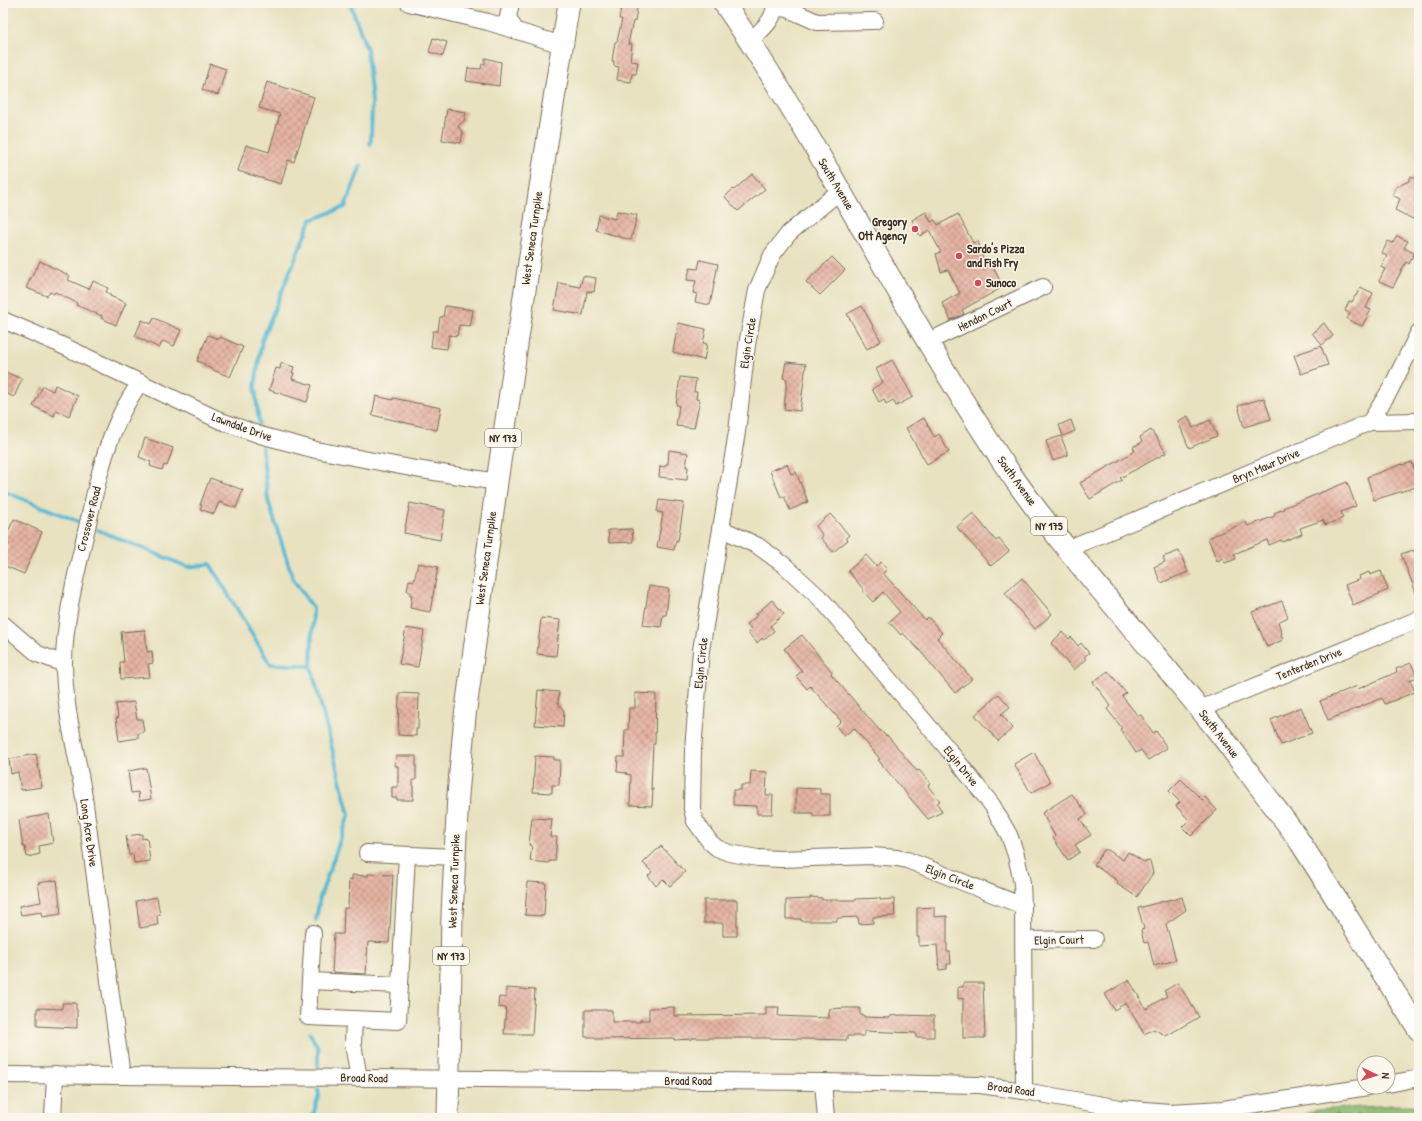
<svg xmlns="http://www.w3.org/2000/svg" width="1422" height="1121" viewBox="0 0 1422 1121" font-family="'Patrick Hand',sans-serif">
<defs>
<pattern id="forest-firs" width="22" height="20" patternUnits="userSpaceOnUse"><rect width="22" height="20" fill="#87b66e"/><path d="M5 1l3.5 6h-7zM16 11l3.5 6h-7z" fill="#70945a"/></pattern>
<pattern id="building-cross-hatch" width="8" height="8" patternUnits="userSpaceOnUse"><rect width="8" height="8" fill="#e5b4a3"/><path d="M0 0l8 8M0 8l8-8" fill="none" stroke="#bb9384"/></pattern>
</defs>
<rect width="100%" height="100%" fill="#fbf7ec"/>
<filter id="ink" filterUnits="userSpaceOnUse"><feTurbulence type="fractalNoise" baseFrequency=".025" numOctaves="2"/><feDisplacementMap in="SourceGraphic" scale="8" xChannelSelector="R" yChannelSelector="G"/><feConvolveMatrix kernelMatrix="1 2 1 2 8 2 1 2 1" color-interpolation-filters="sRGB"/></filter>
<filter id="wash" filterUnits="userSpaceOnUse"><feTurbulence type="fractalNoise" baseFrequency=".012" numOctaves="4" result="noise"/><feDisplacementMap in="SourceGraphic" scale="16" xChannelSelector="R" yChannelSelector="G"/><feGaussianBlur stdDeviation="0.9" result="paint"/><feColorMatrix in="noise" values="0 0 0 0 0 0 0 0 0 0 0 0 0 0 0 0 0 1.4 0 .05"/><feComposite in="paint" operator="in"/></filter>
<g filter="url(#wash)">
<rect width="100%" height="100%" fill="#e8e2c0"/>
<polygon fill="url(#forest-firs)" stroke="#617046" points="1393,1105 1419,1105 1419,1118 1293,1118 1315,1110"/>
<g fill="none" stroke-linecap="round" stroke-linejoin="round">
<g stroke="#56b9d4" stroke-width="4">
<polyline points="350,3 367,50 372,102 371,139 370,144"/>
<polyline points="259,424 255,386 262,340 311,220 345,207 361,165"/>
<polyline points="262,447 268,500 293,579 313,608 311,666 349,815 320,897 316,920"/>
<polyline points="3,491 77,521"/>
<polyline points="98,530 188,567 210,564 270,664 311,666"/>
<polyline points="310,1033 318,1048 318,1066"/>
<polyline points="312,1118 319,1096 318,1089"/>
</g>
</g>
<g id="blocks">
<g fill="url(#building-cross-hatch)">
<polygon points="622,3 638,3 635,21 633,21 628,44 632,44 630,61 638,62 636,74 632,74 631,82 617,80 619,67 614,66 614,61 612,61 615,42 617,42 622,19 619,19"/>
<polygon points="433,38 447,42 443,56 429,52"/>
<polygon points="485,58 501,62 499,86 466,81 468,68 481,69 482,64 485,64"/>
<polygon points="210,64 226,69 218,95 202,90"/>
<polygon points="267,82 314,97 294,162 288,160 281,184 238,171 246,145 269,152 280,114 259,108"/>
<polygon points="447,109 466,112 464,121 458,126 463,132 461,143 442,140"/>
<polygon points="752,174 765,189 738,211 725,197 733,189 734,190"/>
<polygon points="1411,176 1419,180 1419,222 1395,210 1400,199 1392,195 1396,187 1409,181"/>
<polygon points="617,211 637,215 631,240 596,230 599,215 615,219"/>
<polygon points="926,212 931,222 935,220 938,225 958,214 973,243 978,241 985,266 991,263 1003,287 962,310 964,314 951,320 942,303 960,293 948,270 941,272 936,254 941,252 929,230 920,236 912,220"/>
<polygon points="1397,236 1408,241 1404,248 1414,253 1409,264 1406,262 1393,287 1379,281 1385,269 1381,267 1387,256 1382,253 1388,241 1393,243"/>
<polygon points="832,257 845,270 820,295 806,282"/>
<polygon points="700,260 718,264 710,305 695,302 697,294 693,293 696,281 687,280 690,268 698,269"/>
<polygon points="40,261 70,276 68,280 89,289 93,281 108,288 106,292 110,294 110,296 126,303 116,325 101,318 102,316 76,305 77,303 55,292 54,294 50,292 47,296 26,288 36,268 37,268"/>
<polygon points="583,276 596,278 594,292 587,291 583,315 554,310 559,283 580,287"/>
<polygon points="1360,287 1373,293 1366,308 1371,310 1362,326 1347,319 1350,313 1345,311 1349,301 1352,302 1355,296 1356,296"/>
<polygon points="445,306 473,310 471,323 470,326 459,325 457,336 449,335 447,349 431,347 433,331 438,331 440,317 443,317"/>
<polygon points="862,306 881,341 867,349 847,314"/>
<polygon points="154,318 181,330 174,346 163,341 159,348 135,336 142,320 151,324"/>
<polygon points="678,323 706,329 703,343 707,344 704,360 673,352"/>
<polygon points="1324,323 1333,336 1322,345 1312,333"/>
<polygon points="208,335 219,339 220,337 243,347 230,377 204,366 205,364 197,361"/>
<polygon points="1321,346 1328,365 1301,374 1294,355"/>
<polygon points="892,360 913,397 896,406 893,400 886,404 884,399 879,402 872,389 883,382 876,369"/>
<polygon points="786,362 806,364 800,411 784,409 787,379 783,378"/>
<polygon points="281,363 294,367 292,373 294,373 292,379 312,385 307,402 269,390 276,368 280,369"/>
<polygon points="3,371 22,379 14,397 3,392"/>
<polygon points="680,377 696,379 694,392 697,392 696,399 700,400 694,428 676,426 679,405 676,405"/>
<polygon points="55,385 78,396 69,416 56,410 54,416 33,406 43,386 53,391"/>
<polygon points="376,396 393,400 393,398 441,408 437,430 372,415"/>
<polygon points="1264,398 1271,419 1244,427 1238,406"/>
<polygon points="1188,416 1193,428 1210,420 1217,436 1189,448 1178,421"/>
<polygon points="924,418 934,437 939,434 949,452 927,464 906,428"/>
<polygon points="1071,420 1075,431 1063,436 1059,425"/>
<polygon points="1151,430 1155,436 1156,436 1166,453 1120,478 1122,480 1090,499 1080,483 1135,451 1133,447 1142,442 1140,437"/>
<polygon points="1061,436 1068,455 1053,461 1046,441"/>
<polygon points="145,438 173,448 167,466 164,465 162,470 150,466 151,462 139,457"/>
<polygon points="669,450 688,453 686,467 688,467 687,480 659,477 660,466 665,467 666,464 668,464"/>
<polygon points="1412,462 1419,486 1374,500 1367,477 1402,464 1402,465"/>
<polygon points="787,464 791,474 796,472 808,502 790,510 784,496 781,497 770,471"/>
<polygon points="210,478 243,490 236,508 219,502 214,514 200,509 202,505 200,505"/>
<polygon points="1347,482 1356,506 1341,512 1343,518 1325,525 1323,520 1300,528 1302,534 1282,542 1281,540 1269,545 1267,540 1234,554 1236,559 1225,563 1223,558 1217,561 1208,538 1246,522 1248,526 1275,516 1274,513 1284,509 1283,508"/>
<polygon points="659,500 684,503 678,541 676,540 674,550 657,547 663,513 657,512"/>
<polygon points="410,503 445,510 440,540 404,533"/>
<polygon points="973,513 996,541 999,539 1009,551 991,566 957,527"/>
<polygon points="830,514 849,535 846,538 848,540 833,552 821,538 823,536 816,526"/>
<polygon points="14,519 42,532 24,574 3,565 3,558 9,544 3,542"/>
<polygon points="632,529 633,542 609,543 608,530"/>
<polygon points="1413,550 1416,555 1419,554 1418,598 1401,554"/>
<polygon points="1179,551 1188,572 1161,583 1154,567 1165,562 1163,557"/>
<polygon points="866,555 876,566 881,562 887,569 883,573 925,620 928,617 942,633 937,638 972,679 955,693 921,652 903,633 901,635 889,622 900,612 883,592 873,602 863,591 864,590 848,571"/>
<polygon points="418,563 438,567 430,612 410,608 412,595 410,595 410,592 407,591 409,580 414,581"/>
<polygon points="1381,571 1388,590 1353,605 1345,585 1360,579 1359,576 1369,572 1370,575"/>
<polygon points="1022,578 1052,614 1035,629 1005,593"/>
<polygon points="649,586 669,589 666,615 663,615 661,627 643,625"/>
<polygon points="772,600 784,614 770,626 774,631 763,640 762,638 757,643 748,633 751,629 747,624 758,615 756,614"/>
<polygon points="1282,601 1288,617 1278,622 1282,634 1281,634 1283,640 1267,647 1252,612"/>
<polygon points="541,618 560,620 556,656 537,654"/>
<polygon points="406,628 424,631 418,667 399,664"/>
<polygon points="145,630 147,652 152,651 153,663 148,664 150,677 121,679 120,662 124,662 121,632"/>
<polygon points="1063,632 1069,639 1071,637 1078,646 1081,643 1089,653 1084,657 1086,659 1074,670 1051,643"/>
<polygon points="802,635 832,672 831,674 880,731 880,730 886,736 887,735 917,771 919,770 930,783 928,786 940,801 937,803 942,812 928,819 878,760 880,759 854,728 844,736 836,726 841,721 810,686 807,689 796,676 802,671 784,649"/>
<polygon points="1411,663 1417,677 1410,680 1415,692 1385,704 1382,698 1328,720 1320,701 1357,686 1358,689 1397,672 1396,669"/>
<polygon points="1108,671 1126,693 1122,696 1138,716 1141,715 1153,733 1156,731 1167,748 1148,760 1141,750 1136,753 1120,729 1122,728 1107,709 1111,706 1093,682"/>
<polygon points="538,690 559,692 558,703 564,711 563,727 535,725"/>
<polygon points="399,693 419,694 418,729 416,729 416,736 398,735"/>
<polygon points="635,693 656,694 655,744 653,744 651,789 653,789 652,806 630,805 631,775 626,774 627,773 617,772 618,757 624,757 625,730 628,730 629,708 635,708"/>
<polygon points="999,694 1010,707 1001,714 1013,728 998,741 975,715"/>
<polygon points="134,702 137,719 142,719 144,732 138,733 138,738 119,741 116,718 118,718 116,704"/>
<polygon points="1301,707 1312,733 1281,745 1271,720"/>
<polygon points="1034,752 1050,782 1031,793 1014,764"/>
<polygon points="36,754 42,787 21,790 18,772 11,774 9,759"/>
<polygon points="396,756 416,756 416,780 413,780 413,800 397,800 397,798 392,798 392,787 398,787 398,766 395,766"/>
<polygon points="535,756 554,757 554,760 560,760 559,785 552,785 552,793 533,792"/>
<polygon points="146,768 151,799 139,801 138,792 131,793 128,771"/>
<polygon points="751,771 767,772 766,795 773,795 772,814 757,814 757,806 733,805 733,790 741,790 741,785 750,785"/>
<polygon points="1181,779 1202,800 1205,797 1217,810 1191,836 1182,827 1189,820 1176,806 1180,802 1169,791"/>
<polygon points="796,788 820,789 820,794 830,794 830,816 813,816 813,813 796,813"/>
<polygon points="1072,794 1087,814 1080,819 1091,835 1075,845 1080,852 1068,860 1053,838 1055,836 1042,813"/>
<polygon points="49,814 53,843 39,846 40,854 27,857 25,847 23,847 19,820"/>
<polygon points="532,818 552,819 550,837 557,837 555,861 549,861 549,863 530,861 532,845 529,845"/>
<polygon points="142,834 142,839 147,838 150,861 134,863 133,854 129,855 126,836"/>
<polygon points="661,846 685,872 670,886 663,879 656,886 648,876 652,872 643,863"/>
<polygon points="1104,850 1108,850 1123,860 1128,852 1144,862 1150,861 1153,873 1137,897 1117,884 1118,881 1094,865"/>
<polygon points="368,874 393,875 389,943 368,942 366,974 332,972 334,934 343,934 344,908 348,908 349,879 352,880 352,875 368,876"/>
<polygon points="57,880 61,914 43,917 42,912 21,915 19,906 41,902 38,883"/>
<polygon points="527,882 546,883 544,916 525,915"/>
<polygon points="157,897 160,915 157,916 158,925 140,928 136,901"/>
<polygon points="810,897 822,898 822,900 856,900 856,899 880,898 880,900 894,899 895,916 873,917 873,923 859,924 858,917 837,918 837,921 801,921 801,919 786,919 786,900 810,899"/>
<polygon points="1182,897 1186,910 1166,924 1176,960 1154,966 1148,942 1144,943 1141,930 1144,929 1138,908 1172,899 1173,900"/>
<polygon points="704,900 737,900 737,936 723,936 723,923 704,923"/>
<polygon points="934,907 934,917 947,916 947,952 950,952 951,964 947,964 947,969 939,970 937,945 919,946 919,937 917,937 917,908"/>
<polygon points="1129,980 1146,1009 1167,996 1164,991 1178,983 1199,1017 1166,1036 1154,1029 1144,1034 1126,1003 1114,1010 1105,994"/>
<polygon points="963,983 983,983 985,1038 963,1038 963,998 958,999 958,987 963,987"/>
<polygon points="506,988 535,990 532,1034 504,1034 506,1008 498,1007 499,997 506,998"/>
<polygon points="62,1003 76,1003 76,1009 77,1009 77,1028 37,1026 37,1008 62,1009"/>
<polygon points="674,1007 674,1016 766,1015 766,1007 779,1007 778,1016 829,1018 829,1009 844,1008 860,1008 860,1015 864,1015 864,1017 890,1018 890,1016 902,1015 934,1016 934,1037 916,1037 916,1033 864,1031 864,1036 847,1036 847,1040 765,1038 692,1038 692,1039 674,1040 674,1038 595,1039 595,1037 585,1037 585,1010 612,1010 612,1022 640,1022 640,1020 649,1020 649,1008"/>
</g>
</g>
</g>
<g filter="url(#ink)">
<use href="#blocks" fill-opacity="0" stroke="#786a57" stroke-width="1"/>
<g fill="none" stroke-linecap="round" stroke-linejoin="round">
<defs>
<g id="minor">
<polyline points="409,3 488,22 562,45"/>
<polyline points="511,3 508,17 515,30"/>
<polyline points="775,7 788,9 817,22 875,21"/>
<path d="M750,41C760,31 777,19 774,3"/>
<polyline points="841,190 789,233 772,255 757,290 747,345 737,432 701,650 693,750 692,809 695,821 710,842 717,848 729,853 758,858 780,859 873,856 897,858 907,860 1023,906"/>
<polyline points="3,320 59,344 221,421 260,435 316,450 416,469 497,482"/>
<polyline points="927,342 1043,287"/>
<polyline points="1370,422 1419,421"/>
<polyline points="720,528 758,546 784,565 822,600 947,748 992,805 1009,835 1016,855 1022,883 1023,906 1024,1091"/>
<polyline points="1067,549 1370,422 1390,390 1419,332"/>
<polyline points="3,624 38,654 64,664"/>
<polyline points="1200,709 1419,619"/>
<polyline points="367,853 455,857"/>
<polyline points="313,933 310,981 400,985"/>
<polyline points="1024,940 1094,939"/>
<polyline points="310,981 308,1017 398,1021 407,855"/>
<polyline points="354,1019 353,1044 359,1078"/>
<polyline points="3,1075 823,1082 980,1085 1024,1091 1120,1108 1170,1112 1223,1109 1368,1087"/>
<path d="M122,1076C110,985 98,894 85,804C78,756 64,711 64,663C64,622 76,575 85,536C94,498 101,459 117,423C123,408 131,396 140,382"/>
<polyline points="823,1082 826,1118"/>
<polyline points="1388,1084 1419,1078"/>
<polyline points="53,1118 55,1075"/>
</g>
<g id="major">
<path d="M724,3C822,146 898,302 992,446C1057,546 1139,632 1213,725C1230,746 1245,768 1262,790C1275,808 1290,826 1302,845C1342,907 1379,969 1419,1030"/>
<polyline points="448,1118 452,915 458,795 465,716 497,482 539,194 569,3"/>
</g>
</defs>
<use href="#minor" stroke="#786a57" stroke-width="18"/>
<use href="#major" stroke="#786a57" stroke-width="23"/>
<use href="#minor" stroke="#fff" stroke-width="16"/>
<use href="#major" stroke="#fff" stroke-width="21"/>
</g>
</g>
<g fill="#d1495b" stroke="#fbf7ec" stroke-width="1.5">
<circle cx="915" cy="229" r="4"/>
<circle cx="959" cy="256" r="4"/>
<circle cx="978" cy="283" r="4"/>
</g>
<g text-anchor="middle" stroke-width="3" stroke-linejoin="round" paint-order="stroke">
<g fill="#fbf7ec" stroke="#75685c" stroke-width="1">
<rect x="485" y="429" width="36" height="18" rx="3"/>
<rect x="1031" y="517" width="36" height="18" rx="3"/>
<rect x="433" y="947" width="36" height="18" rx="3"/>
</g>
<g font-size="11" font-weight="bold" fill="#3b2a1e">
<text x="503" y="442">NY 173</text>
<text x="1049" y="530">NY 175</text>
<text x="451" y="960">NY 173</text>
</g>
<g font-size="12" fill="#3b2a1e" stroke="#fbf7ec">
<text transform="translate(836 184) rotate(59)" y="4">South Avenue</text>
<text transform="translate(532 238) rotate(-82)" y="4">West Seneca Turnpike</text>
<text transform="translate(985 315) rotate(-26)" y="4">Hendon Court</text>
<text transform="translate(748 343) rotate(-81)" y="4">Elgin Circle</text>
<text transform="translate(242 427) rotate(20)" y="4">Lawndale Drive</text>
<text transform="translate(1266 466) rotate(-23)" y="4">Bryn Mawr Drive</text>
<text transform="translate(1017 481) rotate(54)" y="4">South Avenue</text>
<text transform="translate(89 519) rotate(-76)" y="4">Crossover Road</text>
<text transform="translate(486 558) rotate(-82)" y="4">West Seneca Turnpike</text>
<text transform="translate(701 663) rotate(-84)" y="4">Elgin Circle</text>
<text transform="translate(1309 664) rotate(-22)" y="4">Tenterden Drive</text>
<text transform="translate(1219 734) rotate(52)" y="4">South Avenue</text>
<text transform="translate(961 766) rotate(51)" y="4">Elgin Drive</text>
<text transform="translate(89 833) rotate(82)" y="4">Long Acre Drive</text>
<text transform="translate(950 877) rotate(21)" y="4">Elgin Circle</text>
<text transform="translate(454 881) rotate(-88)" y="4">West Seneca Turnpike</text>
<text transform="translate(1059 940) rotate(-1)" y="4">Elgin Court</text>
<text transform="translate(364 1078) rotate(1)" y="4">Broad Road</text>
<text x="688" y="1085">Broad Road</text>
<text transform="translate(1011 1089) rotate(8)" y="4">Broad Road</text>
</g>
<g font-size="12" font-weight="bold" fill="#3b2a1e" stroke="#fbf7ec" text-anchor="start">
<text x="907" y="226" text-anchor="end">Gregory<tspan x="907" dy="14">Ott Agency</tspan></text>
<text x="967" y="253">Sardo's Pizza<tspan x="967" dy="14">and Fish Fry</tspan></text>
<text x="986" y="287">Sunoco</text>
</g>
</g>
<rect width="1422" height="1121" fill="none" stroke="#fbf7ec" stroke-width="16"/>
<g transform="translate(1376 1075) rotate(94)"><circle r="19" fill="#fbf7ec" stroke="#aea59a"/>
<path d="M0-3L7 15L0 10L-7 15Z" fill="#d1495b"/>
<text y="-6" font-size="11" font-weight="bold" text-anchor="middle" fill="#3b2a1e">N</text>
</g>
</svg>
